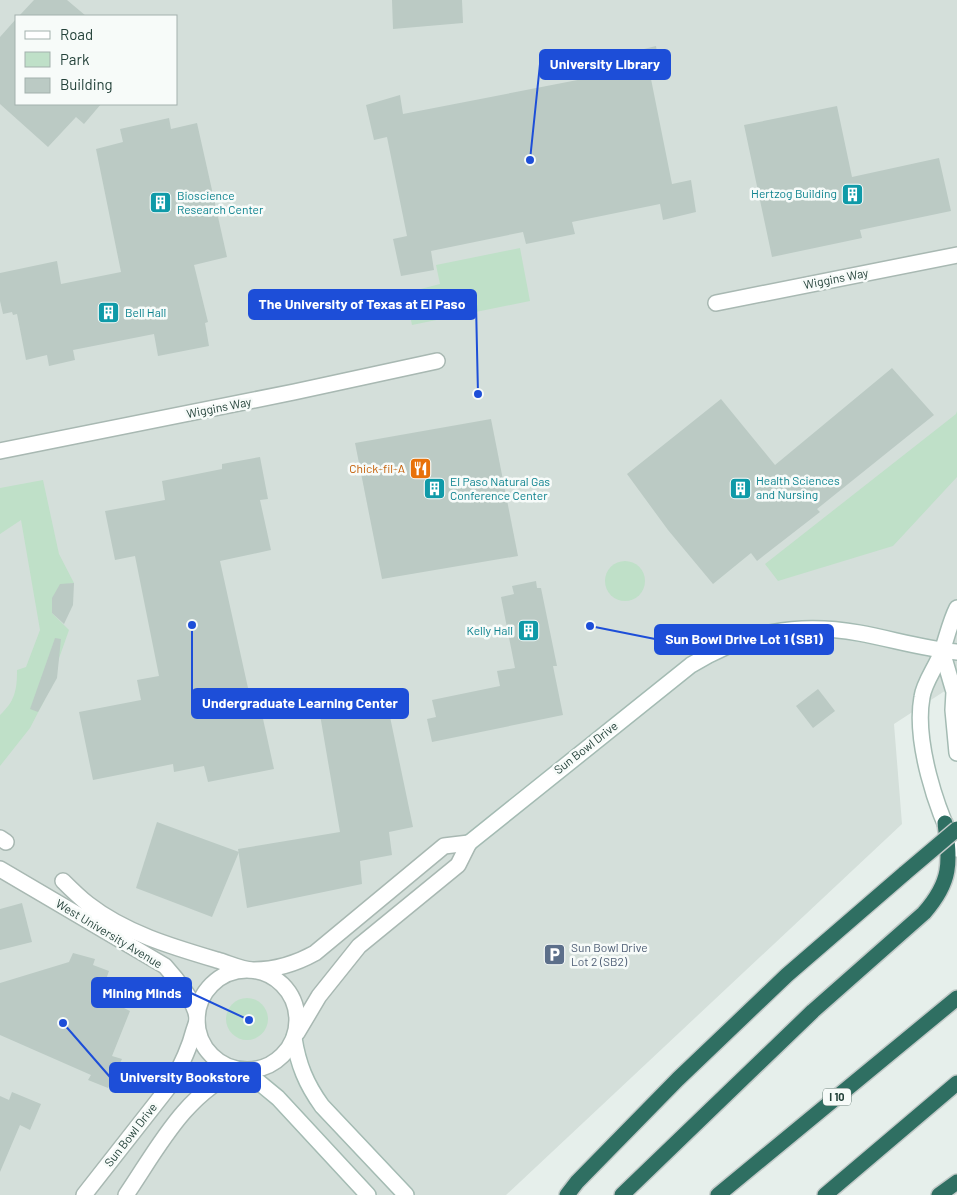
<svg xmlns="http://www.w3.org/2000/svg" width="957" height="1195" viewBox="0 0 957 1195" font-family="Barlow,sans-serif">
<rect width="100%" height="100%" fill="#e6efeb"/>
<path fill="#d4dfda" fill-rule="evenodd" d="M0,0H957V683L894,724L902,824L506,1195H0ZM16,16H176V104H16Z"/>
<g fill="#bfe0c8">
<polygon points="520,248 530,301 412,325 405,293 440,284 436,265"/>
<polygon points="957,411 957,477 893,546 778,581 765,564 956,414"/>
<path d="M43,480L59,554L74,583L60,585L52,613L69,630L44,701L30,728L0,766V715C15,701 17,690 17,670L26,667L40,630L21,520L0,534V488Z"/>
<circle cx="625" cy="581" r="20"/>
<circle cx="247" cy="1019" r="21"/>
</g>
<g fill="#bbcac4">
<polygon points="34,0 67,0 86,16 19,16"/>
<polygon points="392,0 462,0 463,23 393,29"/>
<polygon points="16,19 16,104 101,104 84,124 76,117 48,147 0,104 0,37"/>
<polygon points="656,46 661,77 651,79 672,184 691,180 696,212 663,220 660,204 572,222 575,234 526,244 523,232 431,251 434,270 401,276 393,239 407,236 387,137 374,140 366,105 400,95 403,114 629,70 628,53"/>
<polygon points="837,106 852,177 939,158 951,211 860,230 862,238 772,257 744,125"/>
<polygon points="169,118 171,129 197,123 227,257 194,265 208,322 205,323 209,346 158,356 154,334 73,350 75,360 49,366 47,355 26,360 17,314 13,315 12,312 3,314 0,301 0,273 57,261 61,284 121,272 96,149 123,142 120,129"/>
<polygon points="892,368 934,415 817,509 820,512 757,561 751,553 713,584 668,530 627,474 721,399 775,465"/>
<polygon points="491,419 518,556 382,579 355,443"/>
<polygon points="260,457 268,499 260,500 271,550 220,561 250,697 258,696 274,769 208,782 204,766 174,772 173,764 93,780 79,712 141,700 137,680 159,676 135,556 115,560 105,511 165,500 162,481 222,469 222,464"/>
<polygon points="536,581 537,588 541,588 557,666 553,666 563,715 432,742 427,719 436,717 432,700 500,686 497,671 515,668 501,597 514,594 512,586"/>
<polygon points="74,583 73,605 64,624 52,613 52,598 60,584"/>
<polygon points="55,638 61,639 57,678 38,712 30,709"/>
<polygon points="384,688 413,827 389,832 392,855 360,861 362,884 247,908 238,849 340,832 318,703"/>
<polygon points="818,689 835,711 813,728 796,706"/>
<polygon points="157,822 239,852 212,917 136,888"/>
<polygon points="22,903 32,942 0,950 0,909"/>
<polygon points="73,953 95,959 93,965 109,971 100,996 130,1011 112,1056 122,1059 108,1088 88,1080 91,1075 0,1035 0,983 69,962"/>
<polygon points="12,1092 41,1104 30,1130 20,1125 0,1172 0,1096 9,1100"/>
</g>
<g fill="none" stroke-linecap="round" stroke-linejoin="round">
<defs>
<g id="street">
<polyline points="716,303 957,255"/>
<polyline points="0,451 294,392 437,361"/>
<polyline points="0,838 6,842"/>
<path d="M0,869L165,966C175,977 197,1004 197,1019C197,1022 195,1027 194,1030C189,1050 181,1066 171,1084L84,1195"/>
<path d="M63,881C71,889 79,897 88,904C125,933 173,947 217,960C228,963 242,970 253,970C274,970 297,963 315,953L444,846L469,843"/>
<circle cx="247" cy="1020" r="50"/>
<polyline points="297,1033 319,996 359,946 458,865 469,843"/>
<path d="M126,1195C158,1148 185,1093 240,1070"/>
</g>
<g id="secondary">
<path d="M957,608C950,622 947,637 942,651C937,666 924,682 922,697C914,741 936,810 957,849"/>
<polyline points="942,651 954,692 953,710 957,753"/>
<path d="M469,843L691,665C745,632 797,622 859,633C892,639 924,649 957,652"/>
<path d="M294,1038C298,1064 306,1084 322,1106L406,1195"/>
<polyline points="240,1070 255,1079 278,1098 368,1195"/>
</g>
<g id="highway">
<polyline points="567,1195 577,1182 678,1079 787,975 905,873"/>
<path d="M622,1195L813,1011L924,913C952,881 950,863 945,823"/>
<polyline points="718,1195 957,998"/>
<polyline points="825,1195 957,1083"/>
<polyline points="939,1195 957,1182"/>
</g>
</defs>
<use href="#street" stroke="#a8b8b2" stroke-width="18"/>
<use href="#secondary" stroke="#a4bbb3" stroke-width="18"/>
<use href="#highway" stroke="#c2cac8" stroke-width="18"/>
<use href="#street" stroke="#fff" stroke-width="15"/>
<use href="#secondary" stroke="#fff" stroke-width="15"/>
<use href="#highway" stroke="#2f6f62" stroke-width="15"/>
<defs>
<polyline id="highway-bridge" points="905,873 957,829"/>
</defs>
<use href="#highway-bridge" stroke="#c2cac8" stroke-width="18" stroke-linecap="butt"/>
<use href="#highway-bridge" stroke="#2f6f62" stroke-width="15"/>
</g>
<defs>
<symbol id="building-square" viewBox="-11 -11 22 22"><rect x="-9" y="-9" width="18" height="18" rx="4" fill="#0f9aa8" stroke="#f7fbf9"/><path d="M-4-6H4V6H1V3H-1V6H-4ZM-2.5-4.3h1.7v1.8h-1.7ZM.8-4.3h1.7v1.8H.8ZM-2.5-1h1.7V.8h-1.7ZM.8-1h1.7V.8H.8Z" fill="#fff"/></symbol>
<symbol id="restaurant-square" viewBox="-11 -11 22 22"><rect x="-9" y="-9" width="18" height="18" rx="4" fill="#e8710a" stroke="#f7fbf9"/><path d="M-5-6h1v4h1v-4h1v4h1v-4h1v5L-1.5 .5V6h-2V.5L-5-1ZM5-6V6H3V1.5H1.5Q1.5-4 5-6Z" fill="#fff"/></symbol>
<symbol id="parking-square" viewBox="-11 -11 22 22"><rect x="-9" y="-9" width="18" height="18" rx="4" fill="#5c6f8a" stroke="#f7fbf9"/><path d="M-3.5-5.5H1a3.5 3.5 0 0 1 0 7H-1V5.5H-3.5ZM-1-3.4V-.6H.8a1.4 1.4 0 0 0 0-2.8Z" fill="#fff"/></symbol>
</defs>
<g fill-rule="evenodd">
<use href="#building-square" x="840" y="182" width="25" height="25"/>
<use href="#building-square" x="148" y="190" width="25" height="25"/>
<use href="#building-square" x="96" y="300" width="25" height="25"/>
<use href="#restaurant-square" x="408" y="456" width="25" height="25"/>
<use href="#building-square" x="728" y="476" width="25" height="25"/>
<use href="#building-square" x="422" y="476" width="25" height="25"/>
<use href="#building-square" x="516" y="618" width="25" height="25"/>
<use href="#parking-square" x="542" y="942" width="25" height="25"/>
</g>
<g text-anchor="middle" stroke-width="5" stroke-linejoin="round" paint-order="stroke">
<rect fill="#f7fbf9" stroke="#637a73" stroke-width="1" x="823" y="1088.5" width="28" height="17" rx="4"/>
<g font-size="11" font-weight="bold" fill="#24423a">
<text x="837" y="1101">I 10</text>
</g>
<g font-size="12" fill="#0d838f" stroke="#f7fbf9" text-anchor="start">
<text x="837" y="198" text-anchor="end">Hertzog Building</text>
<text x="177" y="200">Bioscience<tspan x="177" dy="14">Research Center</tspan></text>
<text x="125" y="317">Bell Hall</text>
<text x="756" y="485">Health Sciences<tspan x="756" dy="14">and Nursing</tspan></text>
<text x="450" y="486">El Paso Natural Gas<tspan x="450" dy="14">Conference Center</tspan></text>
<text x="513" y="635" text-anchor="end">Kelly Hall</text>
</g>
<g font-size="12" fill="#24423a" stroke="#f7fbf9">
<text transform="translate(836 279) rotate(-11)" y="4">Wiggins Way</text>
<text transform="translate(219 408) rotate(-11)" y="4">Wiggins Way</text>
<text transform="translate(586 748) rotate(-38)" y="4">Sun Bowl Drive</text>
<text transform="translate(109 934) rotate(31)" y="4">West University Avenue</text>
<text transform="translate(131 1135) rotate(-52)" y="4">Sun Bowl Drive</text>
</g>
<g font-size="12" fill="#c56008" stroke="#f7fbf9" text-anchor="end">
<text x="405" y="473">Chick-fil-A</text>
</g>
<g font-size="12" fill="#4e5e75" stroke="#f7fbf9" text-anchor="start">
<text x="571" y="952">Sun Bowl Drive<tspan x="571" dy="14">Lot 2 (SB2)</tspan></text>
</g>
</g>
<path fill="none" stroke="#1d4ed8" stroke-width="2" d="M530 160L540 64M478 394L476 304M590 626L655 639M192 625L192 703M249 1020L191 993M63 1023L110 1077"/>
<g fill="#1d4ed8" stroke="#f7fbf9" stroke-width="2">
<circle cx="530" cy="160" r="5"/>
<circle cx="478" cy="394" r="5"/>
<circle cx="590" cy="626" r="5"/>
<circle cx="192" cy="625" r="5"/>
<circle cx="249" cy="1020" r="5"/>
<circle cx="63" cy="1023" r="5"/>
</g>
<g fill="#1d4ed8" stroke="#1d4ed8" stroke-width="2">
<rect x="540" y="50" width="130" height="29" rx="5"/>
<rect x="249" y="290" width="227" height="29" rx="5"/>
<rect x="655" y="625" width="178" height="29" rx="5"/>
<rect x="192" y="689" width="216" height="29" rx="5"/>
<rect x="92" y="978" width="99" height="29" rx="5"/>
<rect x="110" y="1063" width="150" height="29" rx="5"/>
</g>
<g font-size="14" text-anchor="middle" font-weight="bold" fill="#fff">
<text x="605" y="69">University Library</text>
<text x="362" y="309">The University of Texas at El Paso</text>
<text x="744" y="644">Sun Bowl Drive Lot 1 (SB1)</text>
<text x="300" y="708">Undergraduate Learning Center</text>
<text x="142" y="998">Mining Minds</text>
<text x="185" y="1082">University Bookstore</text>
</g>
<rect x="15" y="15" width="162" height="90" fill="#f7fbf9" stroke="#a3b1ad"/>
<rect x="25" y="31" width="25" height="8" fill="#ffffff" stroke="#a3b1ad"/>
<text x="60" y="40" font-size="15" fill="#24423a">Road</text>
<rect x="25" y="52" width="25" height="15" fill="#bfe0c8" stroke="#a3b1ad"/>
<text x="60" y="65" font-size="15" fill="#24423a">Park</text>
<rect x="25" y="78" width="25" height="15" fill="#bbcac4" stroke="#a3b1ad"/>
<text x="60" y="90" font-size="15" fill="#24423a">Building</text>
</svg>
